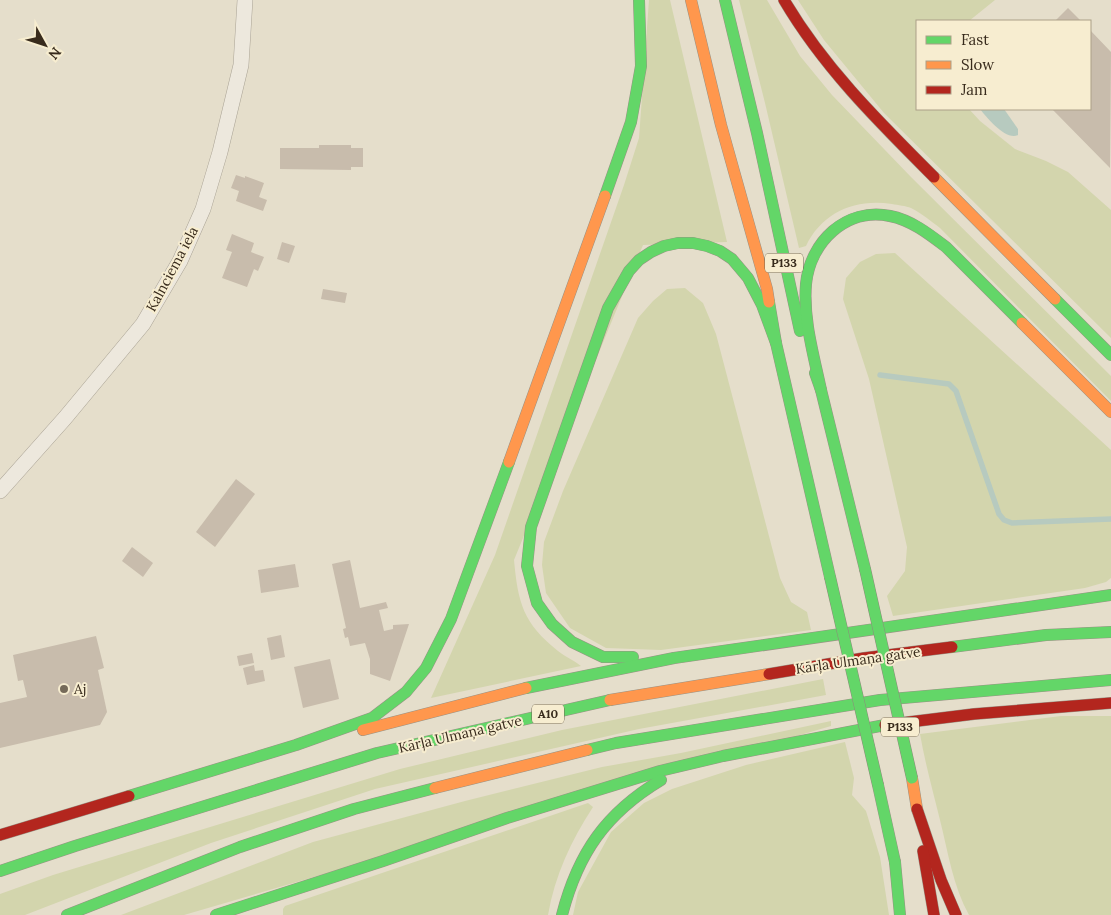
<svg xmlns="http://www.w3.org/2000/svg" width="1111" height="915" viewBox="0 0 1111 915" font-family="Lora,serif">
<rect width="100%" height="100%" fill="#e5decb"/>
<g fill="#d3d5ad">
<path d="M649,0H670L727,242L643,245L514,560C518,603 523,623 558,651C565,657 574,660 581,666L431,698L495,555L624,185L639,138Z"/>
<path d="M739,0H767L800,56L832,95L911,177L1111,376V401L940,228C931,221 921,213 911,208C906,206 898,205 892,204C856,198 822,212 806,246L799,248L765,103Z"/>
<polygon points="798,0 995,0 969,21 917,21 917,109 969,109 980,121 1015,149 1046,161 1068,172 1111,210 1111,338 884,113 824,40"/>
<polygon points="895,253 1111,450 1111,578 1106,582 1085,588 893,616 887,596 905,571 907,547 869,379 843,299 846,278 860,262 876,254"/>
<polygon points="685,288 703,303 716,334 780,578 791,602 807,612 811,630 661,650 606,648 570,628 546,593 542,565 544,542 563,491 638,318 653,301 667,289"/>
<polygon points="823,679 826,695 639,729 375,789 211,843 25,915 0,915 0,894 53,875 400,769 562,730"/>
<path d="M1061,716H1111V915H969C953,886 948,852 940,820C933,791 925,763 920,734Z"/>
<polygon points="831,721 831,726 184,915 121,915 313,842 465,801 602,767 681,753"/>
<polygon points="845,742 854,778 852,795 866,811 880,857 889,915 573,915 578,892 611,832 644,803 672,789 746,765"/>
<path d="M588,803L593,807C571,841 555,875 548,915H283V909L285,906Z"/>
</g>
<path fill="#b7cabf" d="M980,109H1004L1018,129V135C1006,141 987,118 980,109Z"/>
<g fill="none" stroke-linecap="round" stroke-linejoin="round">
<polyline stroke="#b7cabf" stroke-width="5.5" points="880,375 949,384 956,391 999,514 1004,520 1012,523 1111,519"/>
</g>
<g fill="#c8bcac">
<polygon points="1068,8 1081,21 1055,21"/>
<polygon points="1090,30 1111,52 1110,168 1052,109 1090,109"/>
<polygon points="319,145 351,145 351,148 363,148 363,167 351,167 351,170 280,169 280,148 319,148"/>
<polygon points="236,175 245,178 245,176 264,183 259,197 267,200 263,211 236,201 239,191 231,188"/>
<polygon points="232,234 254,243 251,252 264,257 258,271 254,269 247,287 222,278 232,252 226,250"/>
<polygon points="282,242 295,246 289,263 277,259"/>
<polygon points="323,289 347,293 345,303 321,299"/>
<polygon points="236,479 255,494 215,547 196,532"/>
<polygon points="132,547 153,563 143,577 122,561"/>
<polygon points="350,560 360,608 386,602 388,608 379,610 384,631 393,629 393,625 409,624 390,681 370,674 370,659 365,643 350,646 348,637 345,638 343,629 346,628 332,564"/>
<polygon points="295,564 299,587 261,593 258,570"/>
<polygon points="281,635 285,657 271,660 267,638"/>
<polygon points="96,636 104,668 98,670 107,712 100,725 0,748 0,703 27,697 23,680 18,681 13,655"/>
<polygon points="252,653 254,663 239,666 237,656"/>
<polygon points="330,659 339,699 303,708 294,667"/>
<polygon points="254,665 255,671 263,670 265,681 247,685 243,668"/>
</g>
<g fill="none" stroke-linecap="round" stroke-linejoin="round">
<defs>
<polyline id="street" points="0,491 65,418 143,324 180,261 203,209 220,152 241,65 245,0"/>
<g id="fast">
<polyline points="725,0 757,133 800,331"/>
<polyline points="605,196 631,122 641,66 639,0"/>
<polyline points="1055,299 1111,355"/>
<polyline points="769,302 776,343 830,577"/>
<polyline points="815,373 821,390 865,569"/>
<path d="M821,390C814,356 803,320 806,284C810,242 846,207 890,216C911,220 929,234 946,247L1022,323"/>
<polyline points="952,647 1046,635 1111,632"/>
<polyline points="633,657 603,657 572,642 552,624 537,603 527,566 531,527 608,308 629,271 639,260 651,252 664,246 678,243 693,243 707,246 720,251 732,259 748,278 762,305 776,343"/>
<polyline points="526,688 674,658 1111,595"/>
<polyline points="587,750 616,743 880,700 1111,680"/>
<polyline points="878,785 895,862"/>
<polyline points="129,796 296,745 372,718 406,692 426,668 451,619 509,462"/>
<polyline points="895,862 900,915"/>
<polyline points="0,871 75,846 377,753 610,700"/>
<polyline points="67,915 240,847 354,809 435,788"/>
<polyline points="216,915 383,861 507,818 660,771 723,756 885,725"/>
<path d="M562,915C578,853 606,813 661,780"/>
</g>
<g id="slow">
<polyline points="691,0 721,125 767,289 769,302"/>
<polyline points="934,177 1055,299"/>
<polyline points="1022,323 1111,412"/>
<polyline points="509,462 605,196"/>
<polyline points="610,700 769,674"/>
<polyline points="363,730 526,688"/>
<polyline points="912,778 917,809"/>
<polyline points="435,788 587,750"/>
</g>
<g id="jam">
<path d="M784,0C824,68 879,122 934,177"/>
<polyline points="769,674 864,658 952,647"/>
<polyline points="885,725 974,714 1111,703"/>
<polyline points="917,809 941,880 956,915"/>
<polyline points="0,835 129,796"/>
<polyline points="923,851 934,915"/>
</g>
</defs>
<use href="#street" stroke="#aaa395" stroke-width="16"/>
<use href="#fast" stroke="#999285" stroke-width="12"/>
<use href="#slow" stroke="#999285" stroke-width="12"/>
<use href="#jam" stroke="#999285" stroke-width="12"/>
<use href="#street" stroke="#ede8dd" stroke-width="15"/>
<use href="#fast" stroke="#63d668" stroke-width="11"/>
<use href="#slow" stroke="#ff974d" stroke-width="11"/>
<use href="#jam" stroke="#b3261e" stroke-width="11"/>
<defs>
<g id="fast-bridge">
<polyline points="865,569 912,778"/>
<polyline points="830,577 878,785"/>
</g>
</defs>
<use href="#fast-bridge" stroke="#8f887b" stroke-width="12" stroke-linecap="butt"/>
<use href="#fast-bridge" stroke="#63d668" stroke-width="11"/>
</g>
<circle fill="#756a59" stroke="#f7edd0" stroke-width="2" cx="64" cy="689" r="5"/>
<g text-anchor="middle" stroke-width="4" stroke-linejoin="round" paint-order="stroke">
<g fill="#f7edd0" stroke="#716552" stroke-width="1">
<rect x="765" y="253.5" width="38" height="19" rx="4"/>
<rect x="532" y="704.5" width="32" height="19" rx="4"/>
<rect x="881" y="717.5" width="38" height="19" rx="4"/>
</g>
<g font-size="12" font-weight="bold" fill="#382b1c">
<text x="784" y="267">P133</text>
<text x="548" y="718">A10</text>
<text x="900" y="731">P133</text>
</g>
<g font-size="14" fill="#382b1c" stroke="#f7edd0">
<text transform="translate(172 269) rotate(-62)" y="5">Kalnciema iela</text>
<text transform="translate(858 660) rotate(-8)" y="5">Kārļa Ulmaņa gatve</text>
<text transform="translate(460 734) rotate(-13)" y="5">Kārļa Ulmaņa gatve</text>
</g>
<g font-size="14" fill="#382b1c" stroke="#f7edd0" text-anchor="start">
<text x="74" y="694">Aj</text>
</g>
</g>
<rect x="916" y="20" width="175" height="90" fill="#f7edd0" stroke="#ab9f88"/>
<rect x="926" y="36" width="25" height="8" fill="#63d668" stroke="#ab9f88"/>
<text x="961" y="45" font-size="15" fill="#382b1c">Fast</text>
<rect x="926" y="61" width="25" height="8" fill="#ff974d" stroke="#ab9f88"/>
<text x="961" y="70" font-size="15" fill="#382b1c">Slow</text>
<rect x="926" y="86" width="25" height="8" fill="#b3261e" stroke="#ab9f88"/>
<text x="961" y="95" font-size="15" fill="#382b1c">Jam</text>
<g transform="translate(45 45) rotate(130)" stroke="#f7edd0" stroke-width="4" paint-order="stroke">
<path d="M0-4L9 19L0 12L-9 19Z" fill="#382b1c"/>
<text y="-8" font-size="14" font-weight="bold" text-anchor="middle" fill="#382b1c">N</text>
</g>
</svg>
